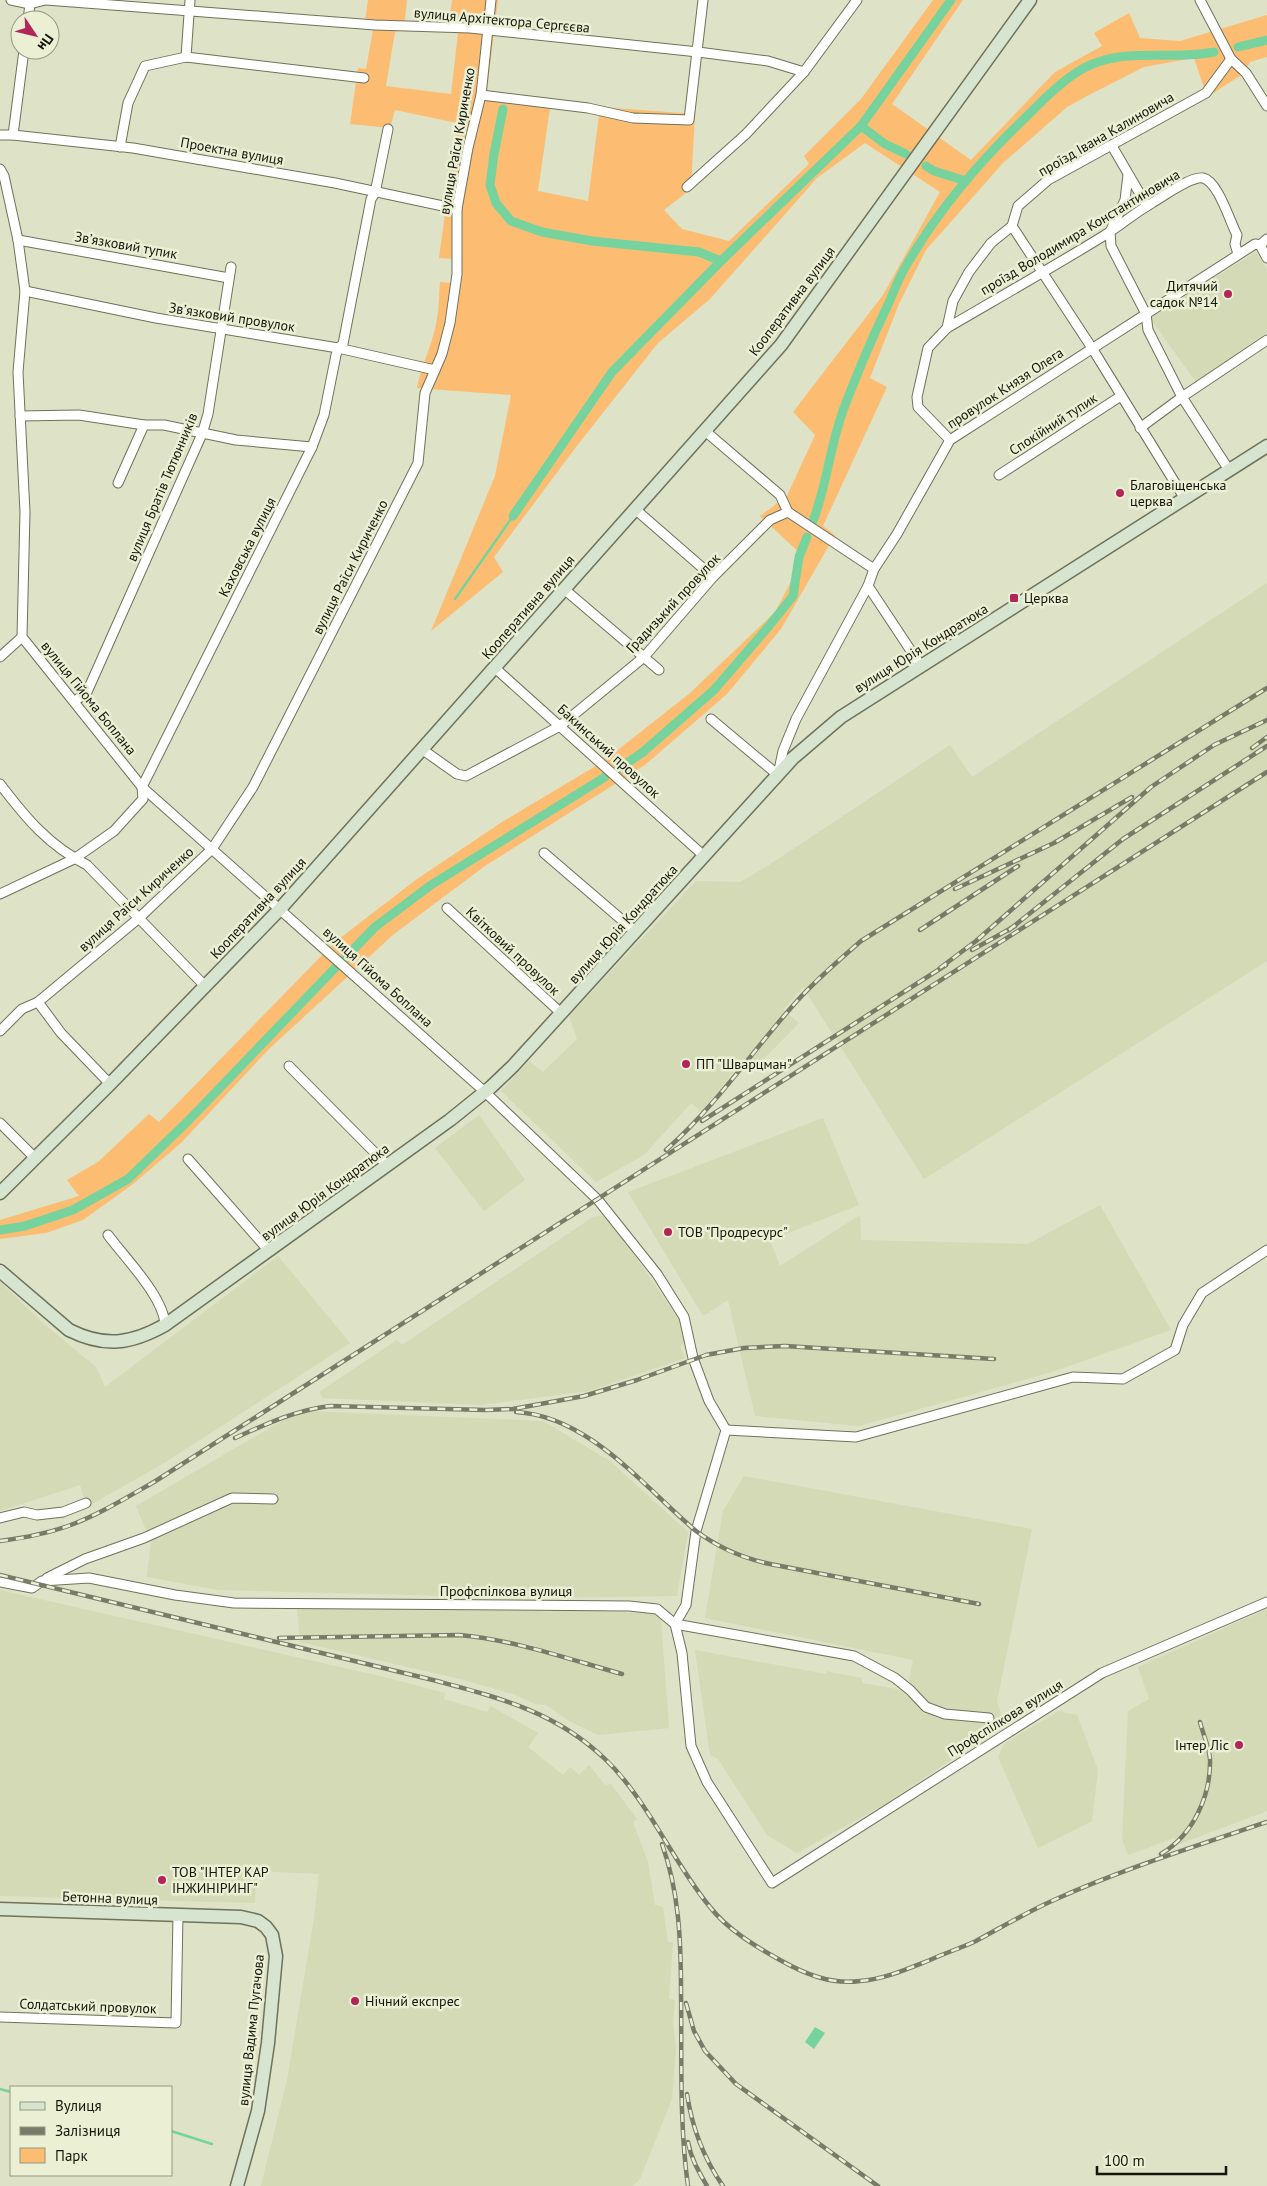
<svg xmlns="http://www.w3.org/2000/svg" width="1267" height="2186" viewBox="0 0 1267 2186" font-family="'PT Sans',sans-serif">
<rect width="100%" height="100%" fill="#dee2c6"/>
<g fill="#d4d9b6">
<polygon points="1256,252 1267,270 1267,332 1196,382 1150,318"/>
<polygon points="1267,583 1267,961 924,1179 803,987 783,1010 799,1023 756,1067 745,1058 701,1112 691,1103 644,1155 596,1182 501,1091 529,1061 543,1072 577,1039 569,1016 696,881 740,882 769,865 950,745 972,777"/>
<polygon points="479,1115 525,1180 484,1211 435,1148"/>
<polygon points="823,1118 859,1205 770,1240 780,1266 860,1215 861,1240 1028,1244 1100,1205 1171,1330 1052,1372 859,1426 755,1416 728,1300 703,1316 628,1192"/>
<polygon points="605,1215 613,1224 679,1320 686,1342 680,1346 685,1358 589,1391 481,1405 323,1398 319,1392 397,1340 402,1345 593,1217"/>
<polygon points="278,1256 350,1343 164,1463 87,1507 80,1485 0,1511 0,1282 43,1323 96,1367 105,1387"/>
<polygon points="306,1411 543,1421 610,1461 688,1532 677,1596 533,1598 218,1590 147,1577 151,1542 136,1506 292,1415"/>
<polygon points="744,1476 1032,1529 997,1701 1004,1724 885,1804 797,1853 767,1835 718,1759 710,1755 695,1650 826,1674 827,1671 835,1673 862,1678 862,1683 915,1692 909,1681 913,1660 705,1618 723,1511"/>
<polygon points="0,1590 384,1677 445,1693 444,1699 487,1712 491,1706 538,1733 528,1747 563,1775 570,1767 579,1775 589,1765 606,1786 610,1783 637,1819 633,1822 648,1862 655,1905 663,1907 668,1942 673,1943 669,1999 675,2000 673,2023 676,2049 672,2099 640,2179 633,2186 261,2186 287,2080 314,1919 319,1874 256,1871 255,1903 0,1896"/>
<polygon points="297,1606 538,1611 548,1612 561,1609 654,1614 661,1620 669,1728 598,1735 569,1721 546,1705 535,1704 513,1694 464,1680 300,1642"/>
<polygon points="1267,1609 1267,1811 1179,1844 1174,1838 1128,1855 1122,1839 1128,1711 1149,1699 1138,1667"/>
<polygon points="1059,1711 1077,1715 1098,1770 1092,1821 1038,1848 998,1757 1004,1744"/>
</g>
<path fill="#fcbd72" d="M368,0H407L404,29L395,32L386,86L451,94L458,33L448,30L452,0H498L487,91L551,101L538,191L588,201L600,107L695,114L691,189L664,210L682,229L729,241L809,164L804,156L861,99L933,0H963L892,104L971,160L1055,72L1102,46L1094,33L1129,13L1140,38L1180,41L1267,15V57L1250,62L1243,74L1207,97L1194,58L1144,67L1087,96L1067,107L1003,163L926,250L899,304L870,378L887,387L823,526L835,535L781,629L727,694L645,765L485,866L394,934L269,1049L181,1143L133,1184L83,1220L46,1233L0,1239V1220L79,1196L67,1180L98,1162L149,1114L159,1122L335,942L417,879L502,822L604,761L690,693L775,612L804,557L760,516L787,496L815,435L793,412L883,295L940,192L865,143L817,178L710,299L658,343L576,447L494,557L503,572L431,631L495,476L511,395L417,388C421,366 432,346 436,324C439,311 439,296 440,282L451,283L454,259L439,258L457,123L395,110L390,128L350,124L358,68L366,69L373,30L364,28Z"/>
<polygon fill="#77d39d" points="815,2027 825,2033 814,2049 805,2042"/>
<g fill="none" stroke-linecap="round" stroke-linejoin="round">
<g stroke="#77d39d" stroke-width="2.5">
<polyline points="455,599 513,516"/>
<polyline points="0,2089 11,2092"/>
<polyline points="171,2131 212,2144"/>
</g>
<g stroke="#77d39d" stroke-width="9">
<polyline points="1238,47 1267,40"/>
<polyline points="503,109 494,154 490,185 496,203 511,221 542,232 592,241 699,252 721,261"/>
<polyline points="861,126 885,144 906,154"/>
<polyline points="926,166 934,171 966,181"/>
<polyline points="513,516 612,372 721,261 861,126 951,0"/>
<path d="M813,521C827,485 830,445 844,408C857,374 871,340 887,307C893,294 898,279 906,266C937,212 979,162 1024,119C1042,101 1062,80 1084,68C1125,46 1172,61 1214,52"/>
<polyline points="617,770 643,752 714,690 769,626 793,596 799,557 807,537"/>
<polyline points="345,958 375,927 431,885 605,777"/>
<polyline points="0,1230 25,1226 73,1210 128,1179 188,1121 335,968"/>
</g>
<defs>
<g id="street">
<polyline points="11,0 30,4 45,0"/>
<polyline points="46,0 375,25 470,28 698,52 768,61 804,72"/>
<polyline points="1200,0 1231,59 1246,73 1267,106"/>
<polyline points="28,20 30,4"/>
<polyline points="186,57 190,0"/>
<polyline points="481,95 588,108 633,118 689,120 703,0"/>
<polyline points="0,135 13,135 133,148 335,183 457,209"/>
<polyline points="13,135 24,50"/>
<polyline points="1112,146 1147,206"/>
<polyline points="120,147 128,103 145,66 186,57 364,78"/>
<polyline points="0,169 4,176 18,240 25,291 18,372 25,512 22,637 142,787 485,1092 598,1200 657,1274 684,1317 693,1358 709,1401 726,1430 696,1531 686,1605 675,1624 682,1653 691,1746 707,1782 772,1883 1102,1673 1267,1602"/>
<polyline points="1128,175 1125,200 1110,232 1111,246 1146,314 1148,330 1182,397 1229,470"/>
<polyline points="687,187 746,134 804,72 857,0"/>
<polyline points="1012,226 1092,348 1185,499"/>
<polyline points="18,240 229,278"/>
<polyline points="1260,245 1267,258"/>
<polyline points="25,291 156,318 338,348 435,370"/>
<path d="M947,328C1000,297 1053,267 1105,235C1121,225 1136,212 1152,203C1164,196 1191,176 1203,178C1218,181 1230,222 1237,235L1235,244L1238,254"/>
<polyline points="20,416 79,415 144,425 164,425 236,440 312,447"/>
<polyline points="1140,428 1182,397 1267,340"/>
<polyline points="704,430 780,495 788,512 874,569"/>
<polyline points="950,440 918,407 917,397 928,348 947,328 953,301 969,272 991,243 1012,226 1018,206 1048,180 1206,93 1231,59"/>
<polyline points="999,475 1121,396"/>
<polyline points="118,483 144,425"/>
<polyline points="635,509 713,577"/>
<polyline points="868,586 921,666"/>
<polyline points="564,589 659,670"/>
<polyline points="0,657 22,637"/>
<polyline points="495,668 704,856"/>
<polyline points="75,701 87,692 202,434 208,414 231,267"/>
<polyline points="711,719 778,775 783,751 796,719 868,586 874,569 897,534 950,440 1255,244 1260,245 1267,239"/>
<polyline points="423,750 457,774 466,776 560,726 644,657 713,577 770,520 788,512"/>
<path d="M0,784C26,818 48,845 87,865L205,986"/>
<polyline points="544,853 636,932"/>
<polyline points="0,894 74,859 114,831 143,799 142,787 312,447 324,415 336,355 338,348 343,344 371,199 375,193 388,129"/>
<polyline points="447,908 561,1013"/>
<polyline points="38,1002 61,1033 110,1084"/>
<polyline points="0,1031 22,1009 38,1002 139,918 212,849 253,787 418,463 425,393 442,354 450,323 457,274 457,209 468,148 481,95 491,0"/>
<polyline points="289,1066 387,1165"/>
<polyline points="0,1123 36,1159"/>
<polyline points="188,1159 269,1251"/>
<path d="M108,1235C125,1258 164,1297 165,1325"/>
<polyline points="726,1430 856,1437 1073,1377 1123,1379 1175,1350 1183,1325 1202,1293 1267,1250"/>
<polyline points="0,1518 24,1512 37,1515 63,1512 86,1503"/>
<polyline points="47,1578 85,1559 144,1538 232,1498 273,1499"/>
<polyline points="0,1582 32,1588 42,1581 89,1578 175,1595 234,1603 629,1606 657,1609 675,1624 854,1656 895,1678 910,1690 926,1707 945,1714 989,1718"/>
<polyline points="0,2017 176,2023 178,1915"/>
</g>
<g id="secondary">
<polyline points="0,1193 110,1084 280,909 781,345 1030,0"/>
<path d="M0,1271L69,1330C105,1348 131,1344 165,1325L450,1120L491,1087L513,1066L793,758L841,717L1267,446"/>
<polyline points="0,1909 241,1917 258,1921 266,1927 272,1935 276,1956 268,2043 258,2111 237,2186"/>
</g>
</defs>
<use href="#street" stroke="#6f725a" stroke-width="11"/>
<use href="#secondary" stroke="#6f725a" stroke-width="15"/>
<use href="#street" stroke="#fff" stroke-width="9"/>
<use href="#secondary" stroke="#d7e5d0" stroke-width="12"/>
<defs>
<g id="rail">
<polyline points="1252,748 1267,737"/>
<polyline points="955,889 1054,843 1132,797"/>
<polyline points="920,930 1018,866"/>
<polyline points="1009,930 1123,839 1267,746"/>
<polyline points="972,950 1015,926"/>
<polyline points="940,968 976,941 1151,787 1214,745 1267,720"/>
<polyline points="702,1121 946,965"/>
<path d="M666,1150C716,1106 753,1050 797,1001C817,979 839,960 861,941L1267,688"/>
<path d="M516,1412C589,1416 644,1487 696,1531C719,1548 742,1558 770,1564L979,1604"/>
<path d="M235,1438C266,1424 296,1410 330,1406L486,1410L513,1409L584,1396L637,1380L706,1355L744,1348L785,1346L994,1359"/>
<path d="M0,1541C23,1538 46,1534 68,1526C98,1515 126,1498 154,1482L1267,772"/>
<path d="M0,1575L437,1681C500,1698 556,1712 605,1759C648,1800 672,1861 710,1907C728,1930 755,1946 780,1960C805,1974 831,1985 860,1981C885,1979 907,1969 930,1960C945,1953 961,1948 976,1941C1002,1927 1027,1912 1054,1900C1123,1869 1196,1846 1267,1822"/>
<path d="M279,1638L459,1635C515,1640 568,1659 622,1674"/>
<path d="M662,1844C679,1891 681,1941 681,1991C682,2056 679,2121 688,2186"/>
<path d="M1161,1854C1193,1835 1211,1796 1210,1759C1209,1747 1203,1734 1200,1722"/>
<polyline points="686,2003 694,2031 705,2051 736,2084 878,2186"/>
<path d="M687,2094C692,2127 704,2159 723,2186"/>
<path d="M688,2142C691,2159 699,2172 707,2186"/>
</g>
</defs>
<use href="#rail" stroke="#787b68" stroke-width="4.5"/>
<use href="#rail" stroke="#ebefd3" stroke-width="2.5" stroke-dasharray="8" stroke-linecap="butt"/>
</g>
<g fill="#b32458" stroke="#ebefd3" stroke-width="2">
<circle cx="1228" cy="294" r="5"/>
<circle cx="1120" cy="493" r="5"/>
<rect x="1009" y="593" width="10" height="10" rx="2.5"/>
<circle cx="686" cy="1064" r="5"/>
<circle cx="668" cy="1232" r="5"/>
<circle cx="1239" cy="1745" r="5"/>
<circle cx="162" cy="1880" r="5"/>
<circle cx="355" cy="2001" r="5"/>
</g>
<g text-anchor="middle" stroke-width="5" stroke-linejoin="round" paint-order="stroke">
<g font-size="14" fill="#15160c" stroke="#ebefd3">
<text transform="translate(502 20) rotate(5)" y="5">вулиця Архітектора Сергєєва</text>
<text transform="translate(1106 134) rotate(-30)" y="5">проїзд Івана Калиновича</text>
<text transform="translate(457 141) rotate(-80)" y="5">вулиця Раїси Кириченко</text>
<text transform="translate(232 151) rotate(10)" y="5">Проектна вулиця</text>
<text transform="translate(1080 232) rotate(-31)" y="5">проїзд Володимира Константиновича</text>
<text transform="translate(126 245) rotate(10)" y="5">Звʼязковий тупик</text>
<text transform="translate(792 301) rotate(-53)" y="5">Кооперативна вулиця</text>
<text transform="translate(232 317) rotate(9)" y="5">Звʼязковий провулок</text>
<text transform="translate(1005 388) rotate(-33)" y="5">провулок Князя Олега</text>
<text transform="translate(1053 424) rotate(-33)" y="5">Спокійний тупик</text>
<text transform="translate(162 487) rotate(-67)" y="5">вулиця Братів Тютюнників</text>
<text transform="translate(247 547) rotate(-63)" y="5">Каховська вулиця</text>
<text transform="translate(350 567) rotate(-63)" y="5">вулиця Раїси Кириченко</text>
<text transform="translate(673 603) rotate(-47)" y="5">Градизький провулок</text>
<text transform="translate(528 607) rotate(-49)" y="5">Кооперативна вулиця</text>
<text transform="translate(921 648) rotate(-32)" y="5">вулиця Юрія Кондратюка</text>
<text transform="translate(89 698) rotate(51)" y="5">вулиця Гійома Боплана</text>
<text transform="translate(609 751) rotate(42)" y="5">Бакинський провулок</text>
<text transform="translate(136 899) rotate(-42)" y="5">вулиця Раїси Кириченко</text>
<text transform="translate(258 908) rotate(-47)" y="5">Кооперативна вулиця</text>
<text transform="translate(623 924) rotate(-48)" y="5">вулиця Юрія Кондратюка</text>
<text transform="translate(513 951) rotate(43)" y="5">Квітковий провулок</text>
<text transform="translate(378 977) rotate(42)" y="5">вулиця Гійома Боплана</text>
<text transform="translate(325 1192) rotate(-36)" y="5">вулиця Юрія Кондратюка</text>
<text x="506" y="1596">Профспілкова вулиця</text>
<text transform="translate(1005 1718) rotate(-32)" y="5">Профспілкова вулиця</text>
<text transform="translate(110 1898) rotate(2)" y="5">Бетонна вулиця</text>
<text transform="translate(88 2006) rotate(2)" y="5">Солдатський провулок</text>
<text transform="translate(251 2030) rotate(-84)" y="5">вулиця Вадима Пугачова</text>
</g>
<g font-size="14" fill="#15160c" stroke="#ebefd3" text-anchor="start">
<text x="1218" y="291" text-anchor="end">Дитячий<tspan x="1218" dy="16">садок №14</tspan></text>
<text x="1130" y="490">Благовіщенська<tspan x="1130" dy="16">церква</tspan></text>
<text x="1024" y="603">Церква</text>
<text x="696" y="1069">ПП "Шварцман"</text>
<text x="678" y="1237">ТОВ "Продресурс"</text>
<text x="1229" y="1750" text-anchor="end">Інтер Ліс</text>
<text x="172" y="1877">ТОВ "ІНТЕР КАР<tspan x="172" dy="16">ІНЖИНІРИНГ"</tspan></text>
<text x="365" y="2006">Нічний експрес</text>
</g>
</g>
<rect x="10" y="2086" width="162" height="90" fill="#ebefd3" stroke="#959883"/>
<rect x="20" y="2102" width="25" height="8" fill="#d7e5d0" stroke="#959883"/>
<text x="55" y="2111" font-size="15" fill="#15160c">Вулиця</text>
<rect x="20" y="2127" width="25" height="8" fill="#787b68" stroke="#959883"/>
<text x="55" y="2136" font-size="15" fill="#15160c">Залізниця</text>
<rect x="20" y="2148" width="25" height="15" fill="#fcbd72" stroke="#959883"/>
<text x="55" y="2161" font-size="15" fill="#15160c">Парк</text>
<g transform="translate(35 35) rotate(125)"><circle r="24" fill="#ebefd3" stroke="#959883"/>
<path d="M0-4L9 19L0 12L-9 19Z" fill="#b32458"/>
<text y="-8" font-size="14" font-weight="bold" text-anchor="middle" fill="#15160c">Пн</text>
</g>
<path d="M1097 2166v8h129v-8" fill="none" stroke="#15160c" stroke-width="2.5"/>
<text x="1104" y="2166" font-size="15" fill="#15160c" stroke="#ebefd3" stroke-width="4" paint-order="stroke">100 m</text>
</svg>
